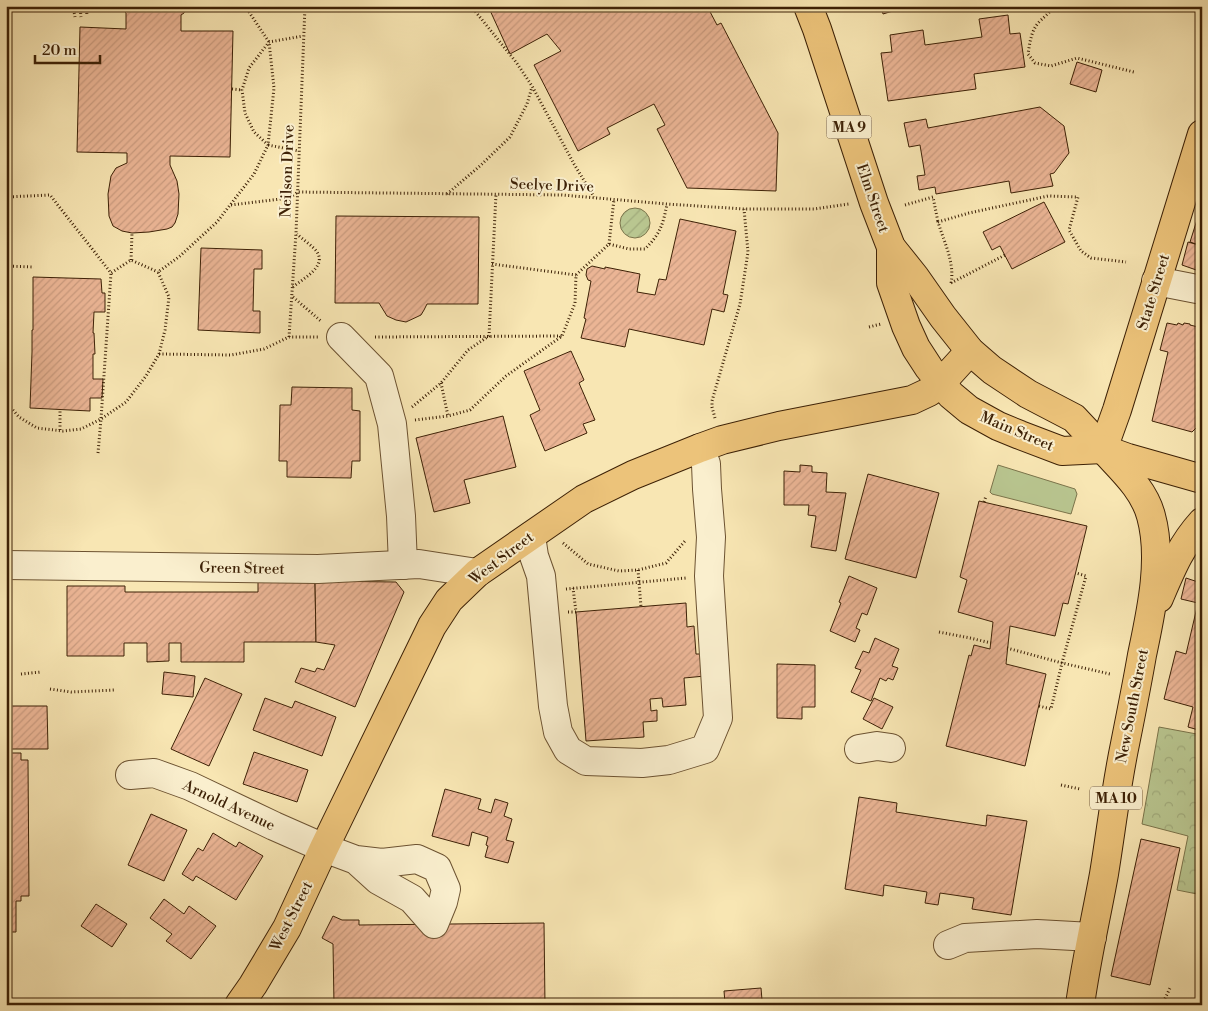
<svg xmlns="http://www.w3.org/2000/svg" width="1208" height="1011" viewBox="0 0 1208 1011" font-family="'Libre Bodoni',serif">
<defs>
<pattern id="park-crowns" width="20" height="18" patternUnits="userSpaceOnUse" patternTransform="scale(1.25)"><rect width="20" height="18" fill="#b9c690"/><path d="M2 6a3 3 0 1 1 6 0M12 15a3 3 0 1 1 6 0" fill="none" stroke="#a0aa7b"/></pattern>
<pattern id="garden-furrows" width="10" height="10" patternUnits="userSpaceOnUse" patternTransform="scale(1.25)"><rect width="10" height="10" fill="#b9c690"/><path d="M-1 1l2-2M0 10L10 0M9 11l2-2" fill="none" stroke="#a0aa7b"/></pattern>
<pattern id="building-hatch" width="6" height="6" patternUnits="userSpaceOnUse" patternTransform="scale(1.25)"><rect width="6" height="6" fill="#ebb595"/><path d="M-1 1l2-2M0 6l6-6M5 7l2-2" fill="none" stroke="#ca9b7f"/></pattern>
</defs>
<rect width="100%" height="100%" fill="#f8e6b3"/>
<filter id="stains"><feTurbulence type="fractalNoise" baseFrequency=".004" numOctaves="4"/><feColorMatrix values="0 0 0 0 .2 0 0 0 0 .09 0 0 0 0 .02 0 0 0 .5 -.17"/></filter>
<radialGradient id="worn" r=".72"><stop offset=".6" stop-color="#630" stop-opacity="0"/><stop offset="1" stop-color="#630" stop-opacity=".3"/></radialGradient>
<polygon fill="#b9c690" stroke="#7b744b" points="998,465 1075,489 1077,494 1071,514 992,494 990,492"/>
<polygon fill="url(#park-crowns)" stroke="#7b744b" points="1159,727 1202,735 1202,895 1177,890 1188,836 1142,824"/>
<circle fill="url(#garden-furrows)" stroke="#7b744b" cx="635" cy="223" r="15"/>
<g fill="url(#building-hatch)" stroke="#3d2106">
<polygon points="187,6 184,13 181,15 181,31 233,31 230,157 170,156 170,165 177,181 179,194 178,214 175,223 172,227 167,229 149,232 132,233 122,231 113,226 109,216 108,194 111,176 116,168 127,163 127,153 77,152 80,27 126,29 126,13 119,6"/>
<polygon points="488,6 707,6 717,25 721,23 778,133 776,191 687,188 657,129 665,125 654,104 607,128 610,134 578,151 534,65 561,51 547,34 510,54"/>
<polygon points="881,6 909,6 883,14"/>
<polygon points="1008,15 1010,34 1020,33 1025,67 974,74 976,89 888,101 881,53 892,52 890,35 923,30 925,45 982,37 979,19"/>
<polygon points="1077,62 1102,70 1096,92 1070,84"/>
<polygon points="1040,107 1064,126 1069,153 1054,173 1050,174 1053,186 1011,193 1009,181 936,194 935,187 919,190 917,176 925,175 920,145 909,147 904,123 926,119 928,128"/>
<polygon points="1044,202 1065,242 1012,269 1000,246 992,250 983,232"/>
<polygon points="1202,204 1202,246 1190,242"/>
<polygon points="336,216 479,217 478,304 427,304 424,310 421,315 406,322 396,320 387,316 379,303 335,303"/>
<polygon points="680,219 736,231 723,294 728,295 724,312 712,309 704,345 629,329 625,347 581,338 586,319 584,318 591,281 588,280 586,275 587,269 592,266 605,269 605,267 640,274 637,292 655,295 659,279 666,280"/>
<polygon points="1188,242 1202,246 1202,272 1182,265"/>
<polygon points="201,248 262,250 262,269 254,269 253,311 260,311 260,333 198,330"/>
<polygon points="33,277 101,279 102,293 105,293 105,312 94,312 93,333 94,333 95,354 93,354 93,379 103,379 102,398 90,398 90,411 30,408 32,352 32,330 33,330"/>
<polygon points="1167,323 1177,325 1178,323 1183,325 1184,323 1190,324 1190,325 1202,328 1202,428 1196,428 1192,432 1152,421 1168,352 1160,350"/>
<polygon points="571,351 584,380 579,383 595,420 583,424 587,433 545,451 530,415 540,410 524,371"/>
<polygon points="292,387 352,388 352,410 360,411 360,461 352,461 351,478 287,477 287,461 279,461 280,405 291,405"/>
<polygon points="503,416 516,467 464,480 470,503 434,512 416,438"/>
<polygon points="800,465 812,466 812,472 827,473 826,492 846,493 836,551 811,547 816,516 808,515 809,505 784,505 784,471 800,472"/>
<polygon points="868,474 939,493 916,578 845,559"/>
<polygon points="979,501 1087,526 1068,604 1063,603 1055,636 1010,626 1006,664 1046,674 1025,766 946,746 969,655 971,656 974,645 990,649 993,622 958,612 967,580 960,577"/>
<polygon points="849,576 877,588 867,615 862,613 856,628 860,630 855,642 830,631 841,603 839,602"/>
<polygon points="1186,578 1201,583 1202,582 1202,731 1188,727 1193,707 1164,699 1176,651 1186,654 1198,603 1181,599"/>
<polygon points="258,581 315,581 316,642 244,642 244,662 181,662 181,643 169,643 169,661 147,662 147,643 124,643 124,656 67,656 67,586 125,586 125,592 258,592"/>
<polygon points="315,581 396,582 404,592 355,707 295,682 301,668 315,672 317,668 324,670 335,645 316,642"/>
<polygon points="686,603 687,627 694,626 696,654 703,654 705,676 684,678 686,705 663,707 662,698 650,699 651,711 657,710 657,721 643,722 644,737 586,741 576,612"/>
<polygon points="875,638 899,649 892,666 898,668 893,680 888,678 886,681 880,678 871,701 851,692 861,670 855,668 863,651 869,653"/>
<polygon points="777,664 815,665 815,707 802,707 802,719 777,718"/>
<polygon points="164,672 195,676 193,697 162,694"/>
<polygon points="205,678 242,694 209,766 171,749"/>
<polygon points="265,698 292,708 295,701 336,717 322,756 253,730"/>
<polygon points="874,698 893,707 882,729 863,719"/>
<polygon points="6,706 47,706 48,749 6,749"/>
<polygon points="254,752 308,770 297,802 243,784"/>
<polygon points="6,753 21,753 21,760 28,760 29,896 21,896 21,901 16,901 16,932 6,932"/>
<polygon points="445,789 481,799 478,809 491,813 495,799 508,803 504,816 512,819 506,840 514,842 508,863 485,857 488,846 486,845 488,837 472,832 469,846 432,836"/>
<polygon points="859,797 897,803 896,812 986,826 987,815 1027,821 1011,915 972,909 974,898 940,893 938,905 925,903 927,892 884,885 883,896 845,889"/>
<polygon points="151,814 187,830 164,881 128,865"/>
<polygon points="213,833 236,847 239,842 263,856 236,900 196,876 193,881 182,874 198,848 203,851"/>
<polygon points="1141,839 1180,848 1150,985 1111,976"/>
<polygon points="164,899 184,914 189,906 216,926 191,959 166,941 172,934 150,918"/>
<polygon points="96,904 127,924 112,947 81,926"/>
<polygon points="333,916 342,920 359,920 359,925 544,923 545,1005 334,1005 333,944 322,938"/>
<polygon points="761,988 762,1000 725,1003 724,991"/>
</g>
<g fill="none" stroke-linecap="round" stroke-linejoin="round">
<defs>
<g id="minor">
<polyline points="1156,281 1202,290"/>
<polyline points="341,337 379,376 392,424 401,516 403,565"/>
<polyline points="531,536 534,556 541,576 553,706 558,732 568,750 586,761 642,763 669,760 705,749 718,718 709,576 711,537 707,489 706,464 700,448"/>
<polyline points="6,565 318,569 419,564 477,573"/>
<polyline points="859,749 877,746 891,748"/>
<polyline points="130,775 154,773 190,786 274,826 324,848 356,860 382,863 417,859 437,868 446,889 443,902 434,924 412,899 378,880 356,860"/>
<polyline points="948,945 965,938 1037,934 1092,937"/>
</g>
<g id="major">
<path d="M1159,598C1171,570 1181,545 1202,522"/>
<polyline points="239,1005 253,985 287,928 324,848 432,626 449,600 477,573 584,499 633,475 700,448 722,440 779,426 912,400 929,392 941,383 970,351"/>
<path d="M1080,1005C1086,961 1096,918 1104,874C1111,831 1116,787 1125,744C1131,714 1137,684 1142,655C1151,612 1163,559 1151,516C1144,489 1121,469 1103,449L1117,410L1202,134"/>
</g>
<g id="highway">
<polyline points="808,6 817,29 874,203 891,247 915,277 943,317 970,351 992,370 1028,394 1074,418 1103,449"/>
<polyline points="891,247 891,283 906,326 916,348 929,368 941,383 951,395 969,410 998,426 1020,435 1062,451 1103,449 1128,458 1202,479"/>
</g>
</defs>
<use href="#minor" stroke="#6c5231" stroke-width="30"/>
<use href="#major" stroke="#3d2106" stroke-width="30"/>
<use href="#highway" stroke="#3d2106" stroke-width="30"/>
<g stroke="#3d2106" stroke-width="3" stroke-dasharray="1 2.5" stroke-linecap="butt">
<polyline points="73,6 75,17"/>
<polyline points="80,6 81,17"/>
<polyline points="86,6 87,15"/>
<polyline points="92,6 93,12"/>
<polyline points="245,6 269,42 274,88 268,145 299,151"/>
<polyline points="471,6 516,62 532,86 574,164 594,197"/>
<path d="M1053,6C1049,14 1046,15 1040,21C1031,30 1030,42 1028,54L1035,63L1051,66L1077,58L1134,72"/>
<polyline points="232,89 242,90"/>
<polyline points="447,194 481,165 510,137 527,104 532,87"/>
<polyline points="6,197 50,195 111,273 131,260 158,272"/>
<polyline points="231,205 289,198 298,192 562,195 667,204 744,209 814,209 849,204"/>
<polyline points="905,205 933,197 938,222"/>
<polyline points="609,244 614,199"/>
<polyline points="131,260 132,233"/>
<polyline points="492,264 576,275"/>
<polyline points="6,266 34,267"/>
<path d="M951,283C955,263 944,242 938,222L969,213L1048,196L1078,197L1069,230L1081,251L1091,258L1126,262"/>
<polyline points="951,283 1005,255"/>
<path d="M293,287C302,279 327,267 317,252C313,246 302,239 297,234"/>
<polyline points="293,297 322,322"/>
<polyline points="869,327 881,324"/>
<polyline points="289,337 296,233 305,6"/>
<polyline points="375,337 562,336"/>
<polyline points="159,354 231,355 264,349 289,337 318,337"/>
<polyline points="441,383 448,416"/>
<polyline points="6,402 19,417 37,428 63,431 81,429 101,419 126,402 146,376 159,354 165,330 169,297 158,272 180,256 217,222 254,174 268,145 254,132 245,113 242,90 249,68 269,42 303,36"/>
<polyline points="412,407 441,383 468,350 489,336 496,194"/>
<polyline points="715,418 712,407 712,401 740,304 748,252 744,209"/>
<path d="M415,420L448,416L470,410L506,376L562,336L575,303L576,275L609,244L629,249H645C660,234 663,225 667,204"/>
<polyline points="60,430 60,410"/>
<polyline points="98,453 101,419 111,273"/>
<polyline points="984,502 986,496"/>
<polyline points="563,543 588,564 619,571 638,570 666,563 685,541"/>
<polyline points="638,570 641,607"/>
<polyline points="566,589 686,578"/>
<polyline points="568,612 576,612 573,588"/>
<polyline points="939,632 970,638 991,643"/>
<polyline points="1007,648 1062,663 1110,674"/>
<polyline points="21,674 41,672"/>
<polyline points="50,689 71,692 115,690"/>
<polyline points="1039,706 1051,709 1062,663 1086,576 1076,573"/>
<polyline points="1061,785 1080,789"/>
<polyline points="1162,1005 1170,988"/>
</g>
<use href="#minor" stroke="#faefce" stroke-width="28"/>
<use href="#major" stroke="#ecc37a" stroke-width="28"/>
<use href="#highway" stroke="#ecc37a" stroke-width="28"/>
</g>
<g text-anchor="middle" stroke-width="4" stroke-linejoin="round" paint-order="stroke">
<g fill="#faefce" stroke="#765f42" stroke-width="1">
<rect x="826.5" y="115.5" width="45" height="23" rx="4"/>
<rect x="1090" y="786.5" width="52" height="23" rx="4"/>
</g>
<g font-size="14" font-weight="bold" fill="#3d2106">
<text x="849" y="132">MA 9</text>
<text x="1116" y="803">MA 10</text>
</g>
<g font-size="15" fill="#3d2106" stroke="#faefce">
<text transform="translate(287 171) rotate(-88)" y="5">Neilson Drive</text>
<text transform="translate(552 185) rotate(2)" y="5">Seelye Drive</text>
<text transform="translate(873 198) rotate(71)" y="5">Elm Street</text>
<text transform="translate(1153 292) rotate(-73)" y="5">State Street</text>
<text transform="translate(1017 431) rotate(23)" y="5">Main Street</text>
<text transform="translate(501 558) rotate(-37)" y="5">West Street</text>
<text transform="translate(242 568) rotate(1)" y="5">Green Street</text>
<text transform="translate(1132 706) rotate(-79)" y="5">New South Street</text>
<text transform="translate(229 805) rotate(25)" y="5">Arnold Avenue</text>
<text transform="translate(291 916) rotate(-63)" y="5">West Street</text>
</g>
</g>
<rect width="1208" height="1011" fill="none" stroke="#f8e6b3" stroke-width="25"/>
<rect x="8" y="8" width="1193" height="996" fill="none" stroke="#3d2106" stroke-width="2.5"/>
<rect x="12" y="12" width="1183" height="986" fill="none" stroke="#3d2106"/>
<path d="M35 55v8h65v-8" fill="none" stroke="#3d2106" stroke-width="2.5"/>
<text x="42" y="55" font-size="15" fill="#3d2106" stroke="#faefce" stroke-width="4" paint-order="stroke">20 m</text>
<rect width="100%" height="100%" filter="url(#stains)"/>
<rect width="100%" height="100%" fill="url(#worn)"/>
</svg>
